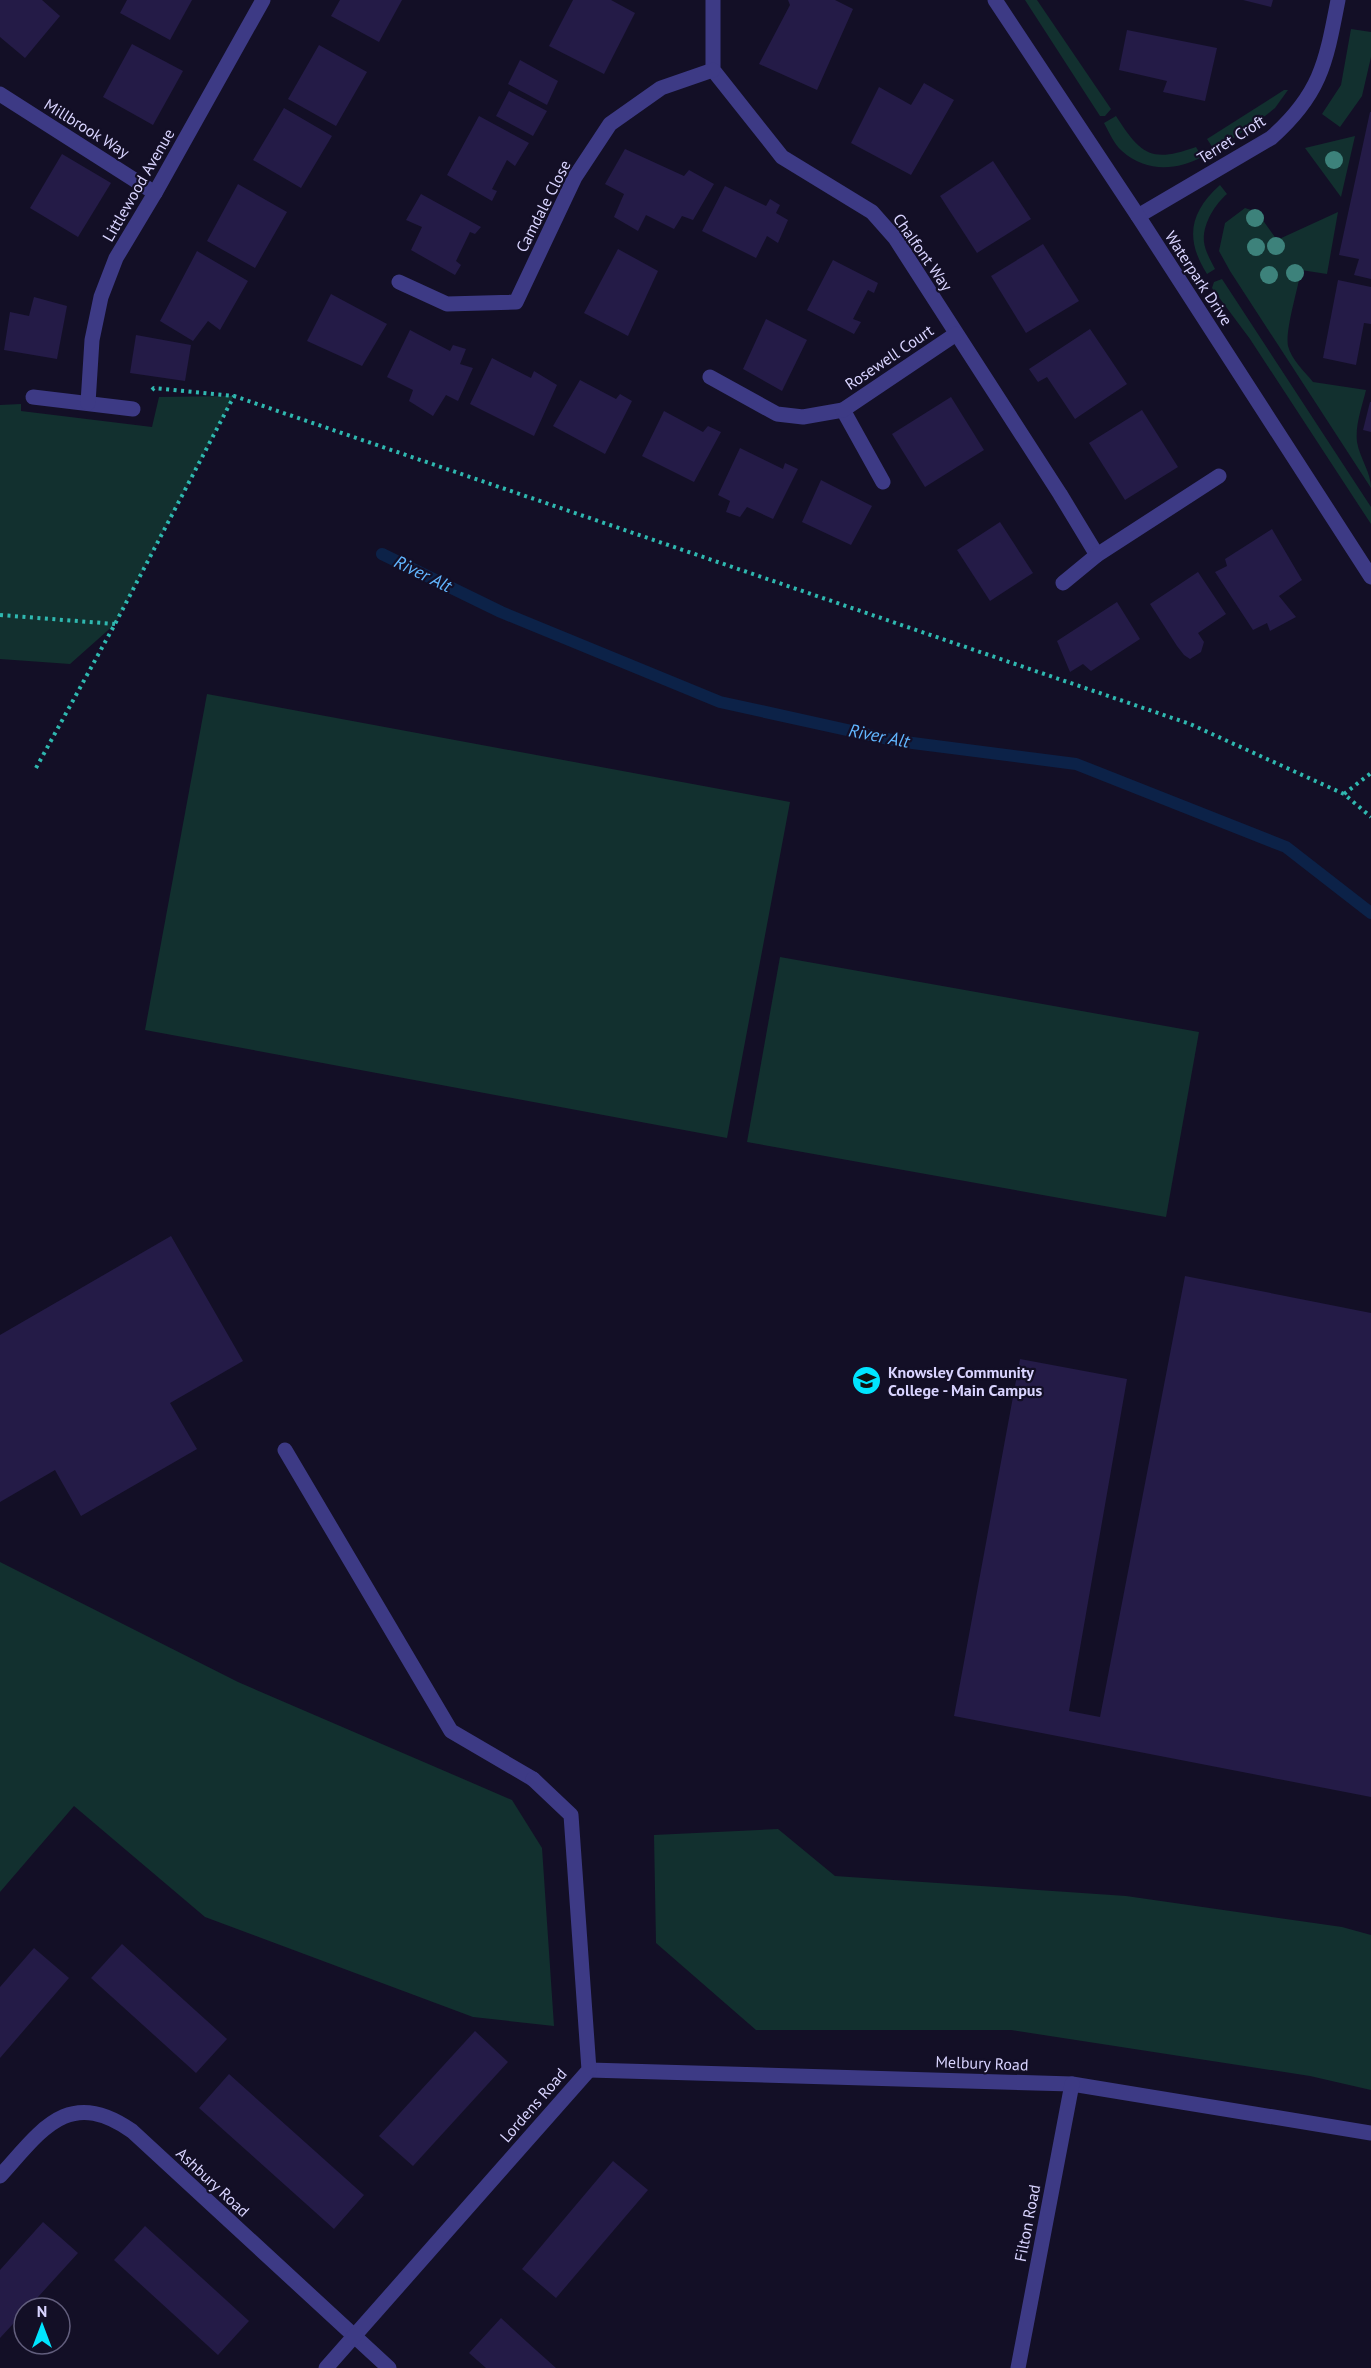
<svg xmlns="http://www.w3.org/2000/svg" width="1371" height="2368" viewBox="0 0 1371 2368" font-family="'PT Sans',sans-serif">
<rect width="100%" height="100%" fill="#130f26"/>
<g fill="#12302f">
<polygon points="1025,0 1037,0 1111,109 1105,116 1100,116"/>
<polygon points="1351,29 1371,32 1371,57 1362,96 1340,127 1322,114 1341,85"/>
<polygon points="1284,90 1288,90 1275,108 1265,116 1215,151 1207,139"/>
<path d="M1116,116C1141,155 1151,163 1196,147L1202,157C1176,171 1145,172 1122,151C1114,144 1109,132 1104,123Z"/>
<polygon points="1355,136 1341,197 1305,148"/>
<path d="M1220,185L1227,194C1215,204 1202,225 1204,242C1205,251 1211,261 1215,269L1207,274C1185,239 1189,213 1220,185Z"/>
<path d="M1245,208L1257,212L1277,240L1338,212L1327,274L1301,270C1298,289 1285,330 1288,346C1291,359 1305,372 1313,382L1366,390C1362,407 1355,425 1357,442C1360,459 1371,472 1371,488L1230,271L1219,251L1225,223Z"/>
<polygon points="1222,279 1371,507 1371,524 1250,339 1212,288 1214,282"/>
<polygon points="234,396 115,624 70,664 0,659 0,405 21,404 21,411 152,427 159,397"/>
<polygon points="207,694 790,802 727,1138 145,1030"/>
<polygon points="780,957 1199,1032 1166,1217 747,1142"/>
<polygon points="0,1562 238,1682 512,1800 542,1848 554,2026 473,2017 205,1917 74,1806 0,1892"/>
<polygon points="778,1829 835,1876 1126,1896 1342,1927 1371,1935 1371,2090 1310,2076 1011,2030 756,2030 656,1943 654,1835"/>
</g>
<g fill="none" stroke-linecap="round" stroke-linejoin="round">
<polyline stroke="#0c2248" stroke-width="12" points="382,554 501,612 720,702 897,741 1076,764 1286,847 1371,913"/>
</g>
<g fill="#241b47">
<polygon points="0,0 42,0 60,16 25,58 0,37"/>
<polygon points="127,0 192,0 170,40 120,13"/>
<polygon points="340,0 402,0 379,42 331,16"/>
<polygon points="573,0 611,0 635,13 604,74 549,46"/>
<polygon points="788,0 835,0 853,9 817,90 759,64 790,5"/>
<polygon points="1243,0 1273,0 1271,7"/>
<polygon points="1127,30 1217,48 1205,101 1163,92 1167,81 1119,70"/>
<polygon points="132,44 183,71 153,125 103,97"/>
<polygon points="319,45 367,72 336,126 288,99"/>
<polygon points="520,60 558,81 547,105 508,84"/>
<polygon points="924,83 954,100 911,175 851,143 879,87 911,105"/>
<polygon points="509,91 547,111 533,136 496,116"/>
<polygon points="284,108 332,136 301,188 253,160"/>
<polygon points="1370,112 1371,112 1371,279 1354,275 1359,259 1339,255"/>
<polygon points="479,116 529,143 515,166 507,160 492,189 497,191 492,201 447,175"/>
<polygon points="625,149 684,176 689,170 714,184 693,220 682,216 674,229 646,215 638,231 614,217 624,194 605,184"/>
<polygon points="62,154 111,183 78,237 30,208"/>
<polygon points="993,161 1031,219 977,253 940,196"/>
<polygon points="238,184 287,212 255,268 207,241"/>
<polygon points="725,186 766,206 770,199 780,205 776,213 788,220 778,243 767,236 756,258 702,231"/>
<polygon points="421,194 481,227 475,234 470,232 456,261 461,265 455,275 411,250 422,227 406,220"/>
<polygon points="1043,244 1079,301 1026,333 991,276"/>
<polygon points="618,249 658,271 628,336 584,313"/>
<polygon points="197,251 248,281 220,330 208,321 193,341 160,321"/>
<polygon points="833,260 878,283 874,293 868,290 853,319 861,322 854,334 807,310"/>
<polygon points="1338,280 1371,287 1371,324 1364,323 1356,365 1323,358"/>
<polygon points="331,294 387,324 362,366 307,341"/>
<polygon points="34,297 67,306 57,359 4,350 10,312 29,316"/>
<polygon points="766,319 807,340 782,391 743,369"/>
<polygon points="1090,329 1127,384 1075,419 1047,377 1038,382 1029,369"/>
<polygon points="410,330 450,351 453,345 466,349 460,364 473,368 458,401 446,395 433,416 409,401 413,390 387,377"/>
<polygon points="136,335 191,345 185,381 130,373"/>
<polygon points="492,358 531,378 534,371 557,385 534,436 470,404"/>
<polygon points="580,380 616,399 620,394 632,401 605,454 553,426"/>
<polygon points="951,397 984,450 925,487 892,434"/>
<polygon points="1370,402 1371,402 1371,432 1363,430"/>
<polygon points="1142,410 1178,467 1125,500 1089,443"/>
<polygon points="664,411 703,432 708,426 721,432 694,482 642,456"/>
<polygon points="740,448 783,469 785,463 798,469 773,519 747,507 740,517 726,512 730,501 718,495"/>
<polygon points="821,480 872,506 851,545 802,522"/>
<polygon points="1000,522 1033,573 990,601 957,550"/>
<polygon points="1272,529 1302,580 1279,596 1296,617 1270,631 1267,623 1253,630 1215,572 1227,566 1225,559"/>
<polygon points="1198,572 1226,614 1198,633 1204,642 1201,652 1190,659 1184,655 1177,646 1150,604"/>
<polygon points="1117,602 1140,639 1091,671 1083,664 1070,672 1057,641"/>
<polygon points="171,1236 243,1361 170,1403 197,1449 81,1516 55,1470 0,1502 0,1335"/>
<polygon points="1185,1276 1371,1313 1371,1797 954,1716 1020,1359 1127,1379 1069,1711 1100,1717"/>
<polygon points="122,1944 227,2039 196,2073 91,1978"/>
<polygon points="34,1948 69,1978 0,2058 0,1987"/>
<polygon points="475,2031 508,2062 413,2166 379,2136"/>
<polygon points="229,2074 364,2195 334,2229 199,2108"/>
<polygon points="613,2161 648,2190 556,2298 522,2269"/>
<polygon points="43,2222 78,2253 28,2308 24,2308 24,2312 0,2338 0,2270"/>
<polygon points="145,2226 249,2321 218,2355 114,2260"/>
<polygon points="501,2318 527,2342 556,2368 486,2368 469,2353"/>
</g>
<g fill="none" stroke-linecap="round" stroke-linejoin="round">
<g stroke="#2fb8b0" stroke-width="4" stroke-dasharray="3 4.5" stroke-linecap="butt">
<polyline points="152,390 154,388 234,396 1190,724 1344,794 1371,817"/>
<polyline points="0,615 115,624"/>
<polyline points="36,768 115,624 234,396"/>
<polyline points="1344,794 1371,773"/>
</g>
<polyline stroke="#3d3a85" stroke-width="15" points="285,1450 451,1731 533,1779"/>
<g stroke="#3d3a85" stroke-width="15">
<polyline points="713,0 713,70 782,157 872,212 895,238 1060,494 1097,555"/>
<polyline points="0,94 155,193"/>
<path d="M1138,216L1271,138C1321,94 1326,62 1338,0"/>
<polyline points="399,282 447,304 516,302 575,177 610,124 661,88 713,70"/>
<polyline points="710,377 777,414 803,417 843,410 883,482"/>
<polyline points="33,397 133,409"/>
<polyline points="88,403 92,340 101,297 116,258 155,193 263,0"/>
<polyline points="843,410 956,334"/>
<polyline points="1063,583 1097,555 1219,476"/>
<polyline points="589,2070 1072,2084 1371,2133"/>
<path d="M0,2176C41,2131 68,2086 132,2131L389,2368"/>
<polyline points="326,2368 589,2070 571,1815 533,1779"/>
<polyline points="1018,2368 1072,2084"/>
</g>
<polyline stroke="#3d3a85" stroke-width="15" points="995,0 1138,216 1371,577"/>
</g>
<g fill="#3d827b">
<circle cx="1334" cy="160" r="9"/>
<circle cx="1255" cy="218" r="9"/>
<circle cx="1276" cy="246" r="9"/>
<circle cx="1256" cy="247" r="9"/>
<circle cx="1295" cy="273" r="9"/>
<circle cx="1269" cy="275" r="9"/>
</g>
<defs>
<symbol id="university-disc" viewBox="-11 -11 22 22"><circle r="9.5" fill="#00e5ff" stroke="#130f26"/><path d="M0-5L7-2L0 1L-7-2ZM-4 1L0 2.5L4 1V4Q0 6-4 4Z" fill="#111"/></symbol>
</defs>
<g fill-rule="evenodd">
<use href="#university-disc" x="850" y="1364" width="33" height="33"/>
</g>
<g text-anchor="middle" stroke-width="4.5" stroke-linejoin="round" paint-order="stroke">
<g font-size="16" fill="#d9d4ff" stroke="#130f26">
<text transform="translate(87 128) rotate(32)" y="6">Millbrook Way</text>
<text transform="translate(1231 139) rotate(-32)" y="6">Terret Croft</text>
<text transform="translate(138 185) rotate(-60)" y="6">Littlewood Avenue</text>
<text transform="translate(543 206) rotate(-63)" y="6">Camdale Close</text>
<text transform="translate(923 252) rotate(55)" y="6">Chalfont Way</text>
<text transform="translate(1199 278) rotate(57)" y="6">Waterpark Drive</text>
<text transform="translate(889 357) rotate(-34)" y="6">Rosewell Court</text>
<text transform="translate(982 2063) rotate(2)" y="6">Melbury Road</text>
<text transform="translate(533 2105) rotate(-49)" y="6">Lordens Road</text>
<text transform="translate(213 2182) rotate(43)" y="6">Ashbury Road</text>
<text transform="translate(1027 2223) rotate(-79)" y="6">Filton Road</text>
</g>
<g font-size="16" font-weight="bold" fill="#d9d4ff" stroke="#130f26" text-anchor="start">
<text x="888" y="1378">Knowsley Community<tspan x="888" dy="18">College - Main Campus</tspan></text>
</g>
<g font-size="18" font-style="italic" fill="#62b6ff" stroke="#130f26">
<text transform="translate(423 574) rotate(26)" y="6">River Alt</text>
<text transform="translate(879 736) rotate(11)" y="6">River Alt</text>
</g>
</g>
<g transform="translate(42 2326)"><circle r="28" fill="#130f26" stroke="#625e7d" stroke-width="1.5"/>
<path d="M0-4.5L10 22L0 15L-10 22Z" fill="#00e5ff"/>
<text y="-9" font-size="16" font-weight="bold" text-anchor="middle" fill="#d9d4ff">N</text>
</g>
</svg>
